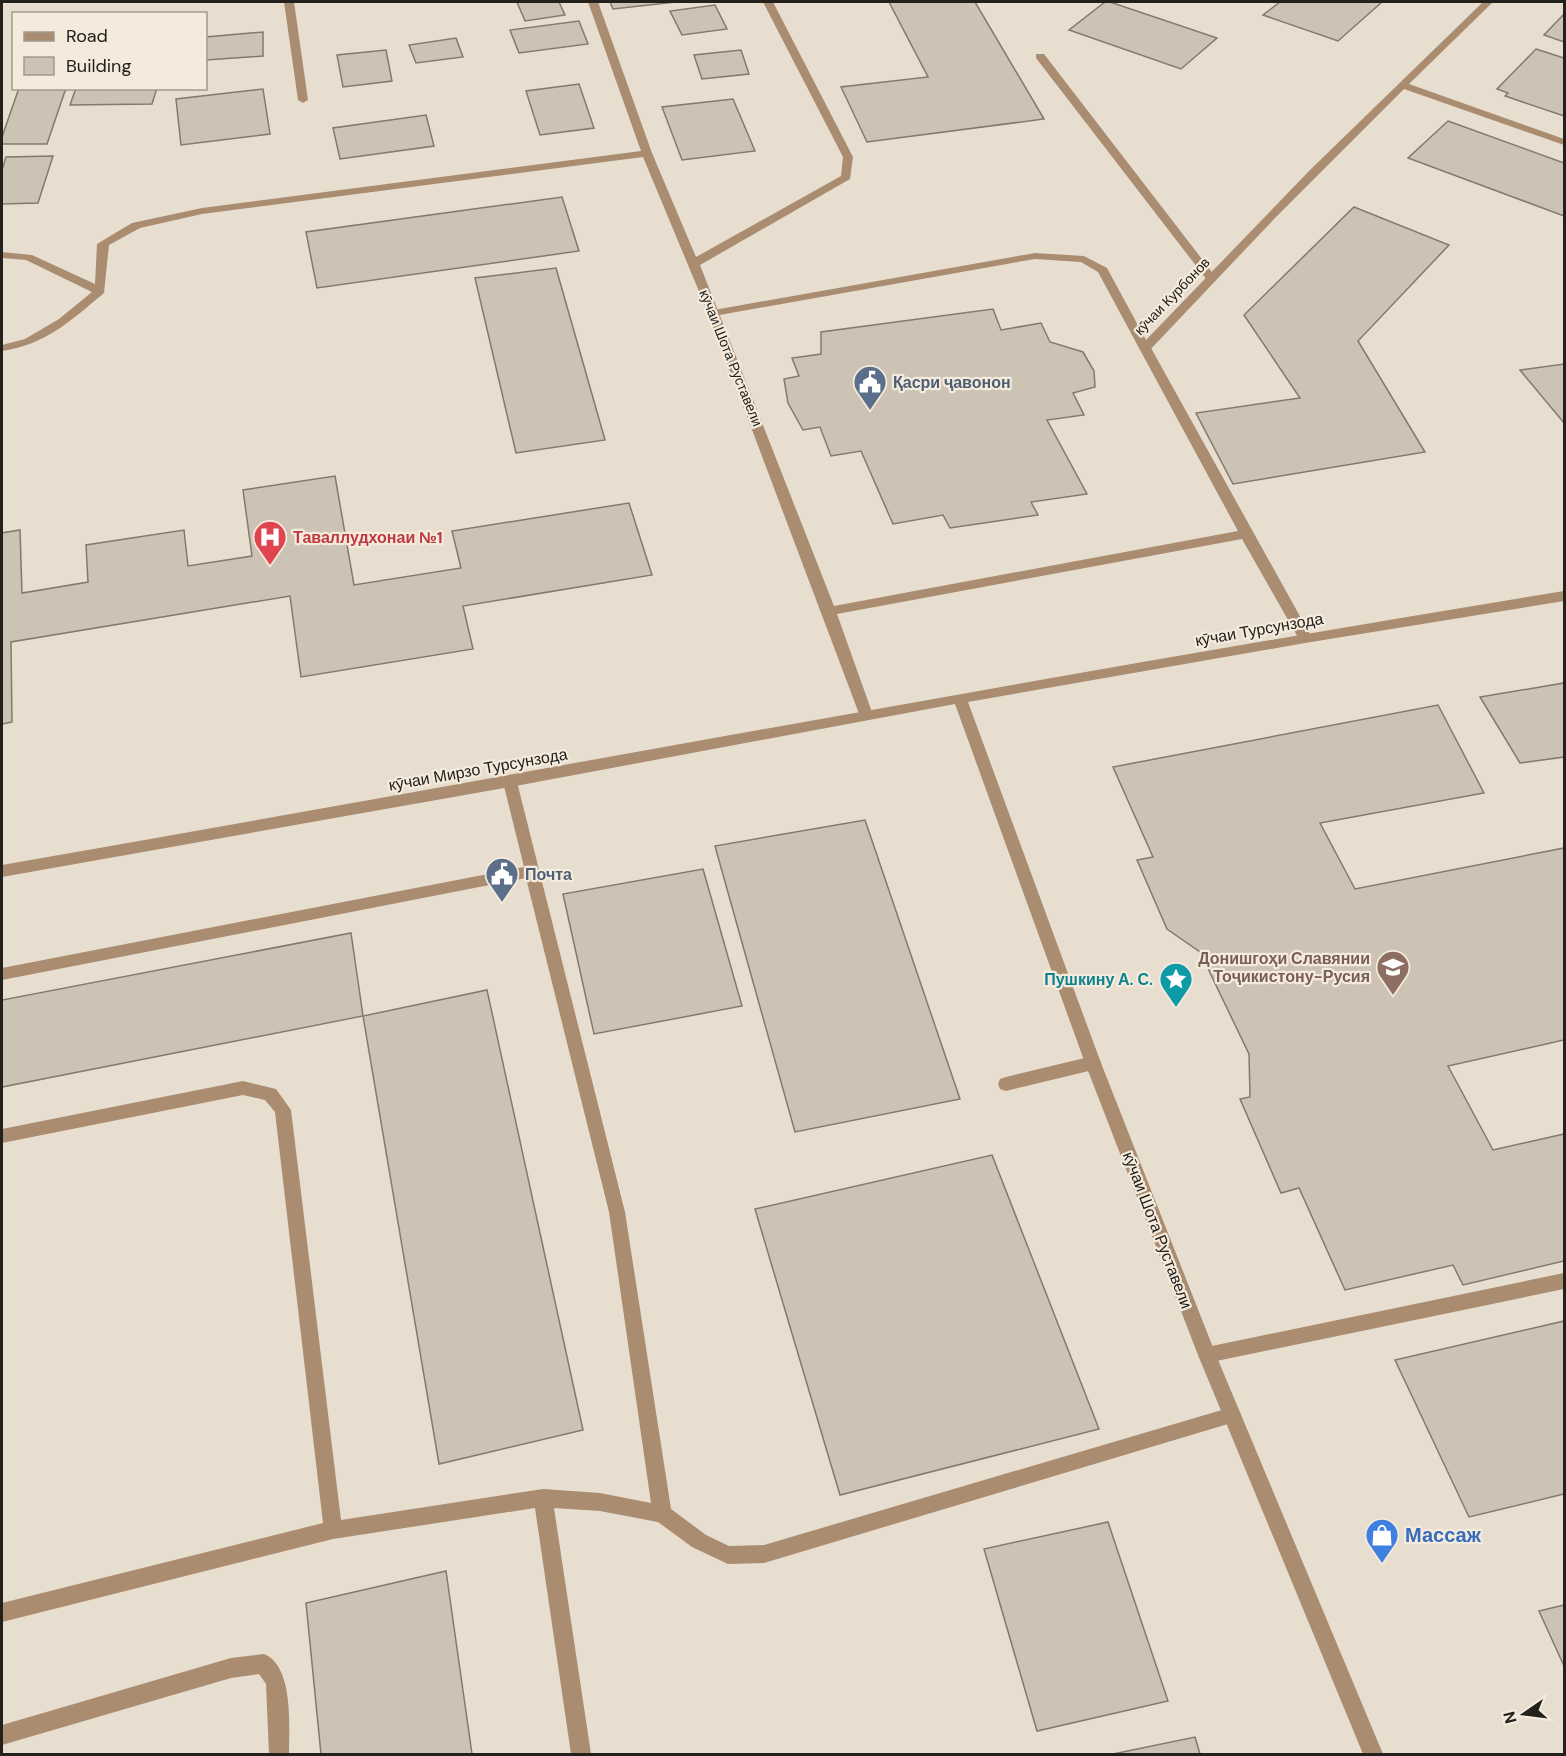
<svg xmlns="http://www.w3.org/2000/svg" width="1566" height="1756" viewBox="0 0 1566 1756" font-family="'DM Sans',sans-serif">
<rect width="100%" height="100%" fill="#e7ded0"/>
<g fill="#ccc3b5" stroke="#827a6d" stroke-width="1.5">
<polygon points="517,2 559,2 565,15 525,21"/>
<polygon points="610,2 676,2 613,9"/>
<polygon points="889,2 975,2 1044,119 867,142 841,87 928,77"/>
<polygon points="1105,2 1110,2 1217,38 1181,69 1069,30"/>
<polygon points="1280,2 1382,2 1338,41 1263,15"/>
<polygon points="715,5 727,29 682,35 670,11"/>
<polygon points="1564,14 1564,42 1544,35"/>
<polygon points="579,21 588,44 519,53 510,30"/>
<polygon points="263,32 263,56 206,60 206,37"/>
<polygon points="456,38 463,57 416,63 409,45"/>
<polygon points="1536,49 1564,58 1564,116 1505,96 1508,93 1497,89"/>
<polygon points="386,50 392,81 343,87 337,55"/>
<polygon points="741,50 749,74 702,79 694,55"/>
<polygon points="579,84 594,128 540,135 526,91"/>
<polygon points="19,88 66,88 47,144 2,144 2,137"/>
<polygon points="76,88 157,88 152,104 70,105"/>
<polygon points="263,89 270,134 181,145 176,99"/>
<polygon points="733,99 755,151 682,160 662,107"/>
<polygon points="426,115 434,146 340,159 333,128"/>
<polygon points="1448,121 1564,163 1564,216 1408,158"/>
<polygon points="53,156 38,203 2,204 2,170 6,157"/>
<polygon points="562,197 579,251 317,288 306,232"/>
<polygon points="1354,207 1449,245 1358,341 1425,452 1233,484 1196,413 1300,398 1244,315"/>
<polygon points="556,268 605,440 516,453 475,278"/>
<polygon points="993,309 1001,330 1041,323 1050,342 1083,352 1094,371 1095,387 1073,393 1084,415 1047,420 1087,494 1031,502 1038,515 950,528 943,515 893,524 861,451 831,456 820,427 803,430 788,403 784,379 799,376 792,358 821,354 821,332"/>
<polygon points="1564,364 1564,423 1520,370"/>
<polygon points="335,476 354,585 461,568 452,531 629,503 652,575 463,606 473,649 301,677 290,596 11,642 12,722 2,724 2,533 20,530 22,593 88,582 86,545 184,530 188,566 252,556 243,490"/>
<polygon points="1564,683 1564,757 1520,763 1480,697"/>
<polygon points="1438,705 1484,793 1320,823 1355,889 1564,848 1564,1040 1448,1066 1493,1150 1564,1134 1564,1261 1463,1285 1453,1265 1345,1290 1299,1188 1281,1193 1240,1099 1250,1097 1249,1054 1200,952 1167,929 1137,860 1153,857 1113,767"/>
<polygon points="865,820 960,1099 795,1132 715,846"/>
<polygon points="703,869 742,1006 594,1034 563,894"/>
<polygon points="351,933 363,1016 2,1087 2,1000"/>
<polygon points="487,990 583,1430 439,1464 363,1016"/>
<polygon points="992,1155 1099,1429 840,1495 755,1209"/>
<polygon points="1564,1321 1564,1494 1469,1517 1395,1360"/>
<polygon points="1108,1522 1168,1701 1037,1731 984,1549"/>
<polygon points="446,1571 472,1754 321,1754 306,1603"/>
<polygon points="1564,1605 1564,1666 1539,1611"/>
<polygon points="1195,1737 1200,1754 1113,1754"/>
</g>
<g fill="none" stroke-linecap="round" stroke-linejoin="round">
<g fill="#aa8c71" fill-rule="evenodd">
<polygon points="284,2 294,2 308,100 303,103 298,100"/>
<path d="M588,2H598L652,153L696,257L841,176L843,157L763,2H773L853,157L850,179L700,265L834,606L1238,531L1139,348L1145,344L1151,348L1312,638L1310,641H1300L1242,539L837,614L873,715L866,720L861,719L708,313L643,157L202,214L140,228L109,245L104,293C70,321 47,344 2,351V345L25,339L59,319L92,292L26,260L2,258V252L32,255L95,284L97,244L132,223L202,208L641,151Z"/>
<polygon points="1036,54 1044,54 1215,276 1215,280 1207,280 1036,58"/>
<polygon points="510,777 517,782 625,1212 671,1509 706,1535 729,1546 764,1545 1232,1407 1238,1409 1241,1415 1238,1421 764,1563 728,1564 692,1547 658,1522 600,1511 554,1508 591,1754 571,1754 535,1508 333,1539 2,1622 2,1603 323,1523 275,1112 265,1100 243,1095 2,1143 2,1129 243,1081 276,1089 291,1110 341,1520 543,1489 600,1493 651,1503 609,1212 526,878 2,980 2,968 524,867 503,782"/>
<polygon points="1093,1056 1099,1058 1101,1063 1099,1068 1093,1070 1006,1091 1000,1089 998,1084 1000,1079 1006,1077"/>
<polygon points="1564,1273 1564,1289 1207,1363 1201,1361 1198,1355 1201,1349 1207,1347"/>
<path d="M264,1654C294,1666 289,1727 289,1754H269L266,1684L259,1674L231,1678L2,1745V1725L231,1658Z"/>
</g>
<polygon fill="#aa8c71" fill-rule="evenodd" points="1483,2 1493,2 1409,84 1564,139 1564,145 1404,89 1275,218 1149,351 1141,351 1139,348 1098,272 1081,262 1035,259 714,316 708,313 714,310 1035,253 1084,256 1107,268 1146,340 1310,170"/>
<path fill="#aa8c71" fill-rule="evenodd" d="M1564,591V601L1305,643L968,702L1101,1063L1216,1355L1383,1754H1363L1198,1355L1085,1063L955,704L510,787L2,877V865C523,774 1042,676 1564,591Z"/>
</g>
<defs>
<symbol id="civic-pin" viewBox="-11 -11 22 30"><path d="M0 17L-7.5 6A9.5 9.5 0 1 1 7.5 6Z" fill="#5c6f8a" stroke="#f5ebdd"/><path d="M-.6-6.5H3V-4.5H.6V-3L4-1V1h2V6H-6V1h2V-1L-.6-3ZM-1.2 2.5V6h2.4V2.5Z" fill="#fff"/></symbol>
<symbol id="hospital-pin" viewBox="-11 -11 22 30"><path d="M0 17L-7.5 6A9.5 9.5 0 1 1 7.5 6Z" fill="#e0444e" stroke="#f5ebdd"/><path d="M-5-5h3v3.5h4V-5h3V5h-3V1.5h-4V5h-3Z" fill="#fff"/></symbol>
<symbol id="university-pin" viewBox="-11 -11 22 30"><path d="M0 17L-7.5 6A9.5 9.5 0 1 1 7.5 6Z" fill="#8d6e63" stroke="#f5ebdd"/><path d="M0-5L7-2L0 1L-7-2ZM-4 1L0 2.5L4 1V4Q0 6-4 4Z" fill="#fff"/></symbol>
<symbol id="sight-pin" viewBox="-11 -11 22 30"><path d="M0 17L-7.5 6A9.5 9.5 0 1 1 7.5 6Z" fill="#0f9aa8" stroke="#f5ebdd"/><path d="M0-6L1.8-2.2L6-1.7L2.9 1.2L3.7 5.4L0 3.3L-3.7 5.4L-2.9 1.2L-6-1.7L-1.8-2.2Z" fill="#fff"/></symbol>
<symbol id="shop-pin" viewBox="-11 -11 22 30"><path d="M0 17L-7.5 6A9.5 9.5 0 1 1 7.5 6Z" fill="#3f7fe0" stroke="#f5ebdd"/><path d="M-5-2.5h2.3a2.7 3.5 0 0 1 5.4 0H5L5.5 6h-11ZM-1.5-2.5h3a1.5 2.3 0 0 0-3 0Z" fill="#fff"/></symbol>
</defs>
<g fill-rule="evenodd">
<use href="#civic-pin" x="851" y="363" width="38" height="52"/>
<use href="#hospital-pin" x="251" y="518" width="38" height="52"/>
<use href="#civic-pin" x="483" y="855" width="38" height="52"/>
<use href="#university-pin" x="1374" y="948" width="38" height="52"/>
<use href="#sight-pin" x="1157" y="960" width="38" height="52"/>
<use href="#shop-pin" x="1363" y="1516" width="38" height="52"/>
</g>
<g text-anchor="middle" stroke-width="4.5" stroke-linejoin="round" paint-order="stroke">
<g font-size="14" fill="#24201b" stroke="#f5ebdd">
<text transform="translate(1172 296) rotate(-46)" y="5">кӯчаи Курбонов</text>
<text transform="translate(731 358) rotate(68)" y="5">кӯчаи Шота Руставели</text>
</g>
<g font-size="16" font-weight="bold" fill="#4e5e75" stroke="#f5ebdd" text-anchor="start">
<text x="893" y="388">Қасри ҷавонон</text>
<text x="525" y="880">Почта</text>
</g>
<g font-size="16" font-weight="bold" fill="#be3a42" stroke="#f5ebdd" text-anchor="start">
<text x="293" y="543">Таваллудхонаи №1</text>
</g>
<g font-size="16" fill="#24201b" stroke="#f5ebdd">
<text transform="translate(1259 629) rotate(-10)" y="6">кӯчаи Турсунзода</text>
<text transform="translate(478 769) rotate(-10)" y="6">кӯчаи Мирзо Турсунзода</text>
<text transform="translate(1158 1230) rotate(69)" y="6">кӯчаи Шота Руставели</text>
</g>
<g font-size="16" font-weight="bold" fill="#785e54" stroke="#f5ebdd" text-anchor="end">
<text x="1370" y="964">Донишгоҳи Славянии<tspan x="1370" dy="18">Тоҷикистону-Русия</tspan></text>
</g>
<g font-size="16" font-weight="bold" fill="#0d838f" stroke="#f5ebdd" text-anchor="end">
<text x="1153" y="985">Пушкину А. С.</text>
</g>
<g font-size="20" font-weight="bold" fill="#366cbe" stroke="#f5ebdd" text-anchor="start">
<text x="1405" y="1542">Массаж</text>
</g>
</g>
<rect width="1566" height="1756" fill="none" stroke="#24201b" stroke-width="6"/>
<rect x="12" y="12" width="195" height="78" fill="#f5ebdd" stroke="#a19a8f" stroke-width="1.5"/>
<rect x="24" y="32" width="30" height="9" fill="#aa8c71" stroke="#a19a8f" stroke-width="1.5"/>
<text x="66" y="42" font-size="18" fill="#24201b">Road</text>
<rect x="24" y="57" width="30" height="18" fill="#ccc3b5" stroke="#a19a8f" stroke-width="1.5"/>
<text x="66" y="72" font-size="18" fill="#24201b">Building</text>
<g transform="translate(1524 1714) rotate(256)" stroke="#f5ebdd" stroke-width="4.5" paint-order="stroke">
<path d="M0-4.5L10 22L0 15L-10 22Z" fill="#24201b"/>
<text y="-9" font-size="16" font-weight="bold" text-anchor="middle" fill="#24201b">N</text>
</g>
</svg>
